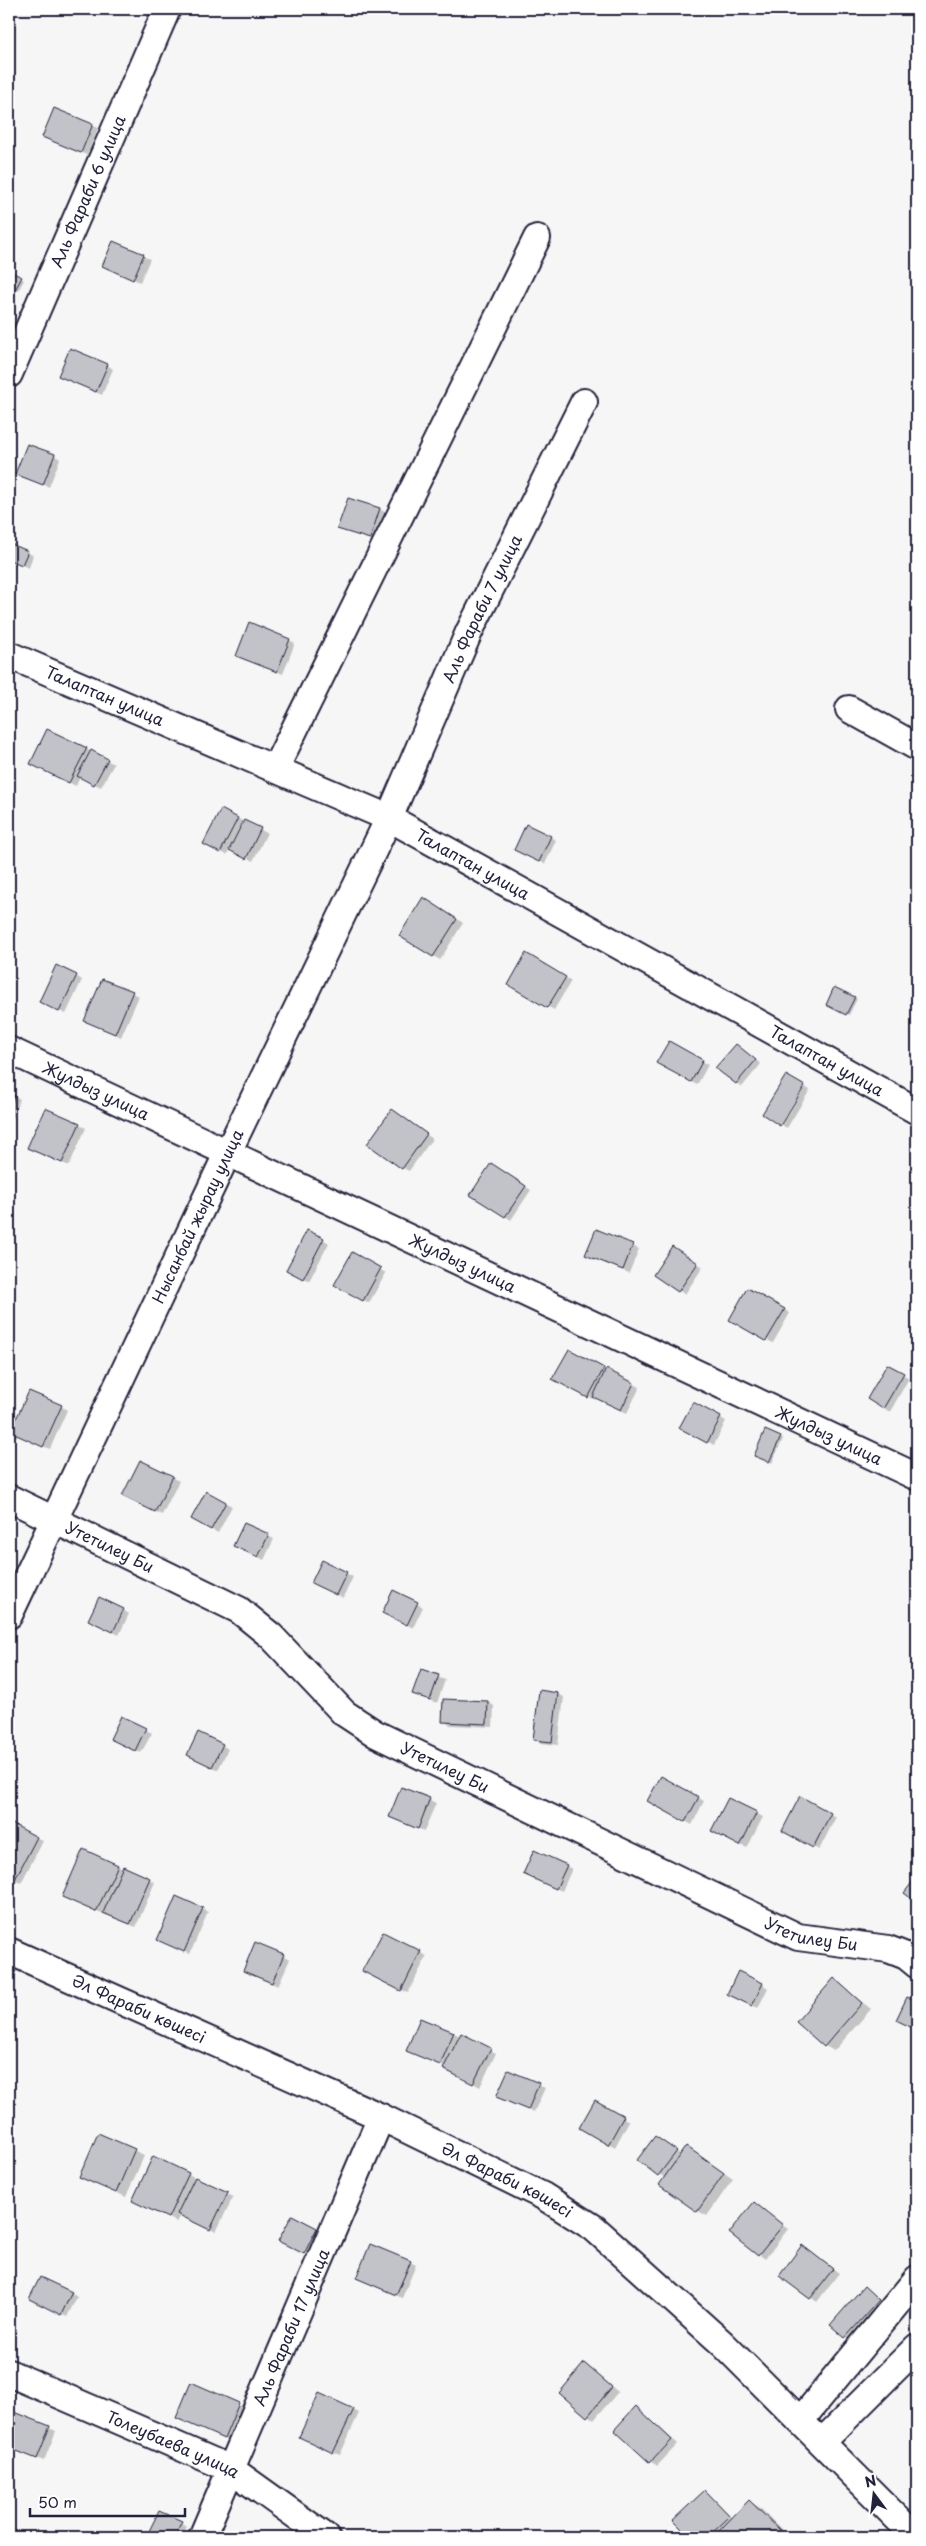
<svg xmlns="http://www.w3.org/2000/svg" width="926" height="2546" viewBox="0 0 926 2546" font-family="'Playpen Sans',sans-serif">
<rect width="100%" height="100%" fill="#f6f6f7"/>
<filter id="ink" filterUnits="userSpaceOnUse"><feTurbulence type="fractalNoise" baseFrequency=".02" numOctaves="2"/><feDisplacementMap in="SourceGraphic" scale="10" xChannelSelector="R" yChannelSelector="G"/><feConvolveMatrix kernelMatrix="1 2 1 2 8 2 1 2 1" color-interpolation-filters="sRGB"/></filter>
<g filter="url(#ink)">
<g fill="#0003">
<polygon points="92,125 98,128 87,155 50,140"/>
<polygon points="113,243 150,259 140,282 109,269"/>
<polygon points="9,273 24,280 18,291 9,286"/>
<polygon points="107,365 113,369 102,395 59,376"/>
<polygon points="54,455 60,459 49,487 17,474"/>
<polygon points="380,509 386,513 376,542 339,528"/>
<polygon points="9,545 33,555 29,568 9,560"/>
<polygon points="289,640 295,643 283,674 243,659"/>
<polygon points="86,749 114,764 101,787 80,777 76,786 38,767"/>
<polygon points="222,811 267,833 253,861 230,849 227,855 205,844"/>
<polygon points="550,837 556,840 545,864 521,853"/>
<polygon points="430,902 463,923 440,960 401,936"/>
<polygon points="527,955 571,981 554,1010 509,984"/>
<polygon points="76,976 82,980 66,1014 46,1005"/>
<polygon points="103,980 139,996 121,1037 86,1021"/>
<polygon points="835,989 857,999 849,1015 827,1004"/>
<polygon points="669,1043 708,1065 697,1085 658,1063"/>
<polygon points="736,1045 761,1064 742,1087 736,1083"/>
<polygon points="805,1087 810,1090 787,1128 782,1125"/>
<polygon points="9,1093 20,1099 9,1125"/>
<polygon points="46,1109 86,1128 69,1166 35,1151"/>
<polygon points="399,1114 432,1139 409,1171 403,1168"/>
<polygon points="498,1168 531,1190 511,1220 505,1216"/>
<polygon points="597,1231 639,1249 629,1273 593,1258"/>
<polygon points="323,1239 329,1243 309,1281 294,1273"/>
<polygon points="679,1251 703,1267 685,1294 679,1291"/>
<polygon points="352,1254 386,1273 369,1303 335,1284"/>
<polygon points="748,1289 790,1313 773,1343 730,1320"/>
<polygon points="569,1351 640,1387 627,1413 596,1398 595,1400 554,1378"/>
<polygon points="888,1365 909,1378 890,1412 868,1399"/>
<polygon points="61,1406 67,1410 50,1449 18,1435"/>
<polygon points="720,1418 726,1421 714,1445 685,1430"/>
<polygon points="780,1438 783,1439 772,1463 758,1457"/>
<polygon points="140,1462 179,1481 162,1515 129,1499"/>
<polygon points="206,1493 232,1506 218,1533 192,1519"/>
<polygon points="245,1524 274,1539 264,1560 241,1548"/>
<polygon points="323,1562 353,1577 343,1598 319,1586"/>
<polygon points="394,1592 423,1607 413,1628 390,1616"/>
<polygon points="123,1610 129,1614 119,1635 95,1623"/>
<polygon points="422,1671 445,1680 437,1703 420,1697"/>
<polygon points="558,1694 564,1697 558,1745 540,1743 534,1739"/>
<polygon points="488,1702 494,1706 493,1727 450,1725 444,1721"/>
<polygon points="122,1718 152,1733 141,1753 118,1742"/>
<polygon points="222,1745 228,1749 218,1770 195,1758"/>
<polygon points="662,1777 704,1801 692,1825 649,1801"/>
<polygon points="402,1788 436,1803 424,1831 397,1820"/>
<polygon points="728,1799 763,1817 747,1848 718,1834"/>
<polygon points="830,1814 836,1817 819,1850 783,1831"/>
<polygon points="9,1823 43,1841 21,1883 9,1877"/>
<polygon points="84,1851 155,1882 136,1927 72,1901"/>
<polygon points="566,1866 572,1869 562,1891 530,1877"/>
<polygon points="202,1909 208,1912 190,1954 164,1943"/>
<polygon points="383,1934 427,1956 408,1993 370,1974"/>
<polygon points="256,1943 290,1959 278,1986 250,1974"/>
<polygon points="834,1980 871,2009 834,2051 825,2046"/>
<polygon points="762,1984 768,1988 758,2008 735,1997"/>
<polygon points="454,2033 496,2053 480,2087 445,2067 414,2054"/>
<polygon points="508,2072 545,2088 534,2112 504,2100"/>
<polygon points="595,2102 629,2121 615,2147 581,2128"/>
<polygon points="99,2135 144,2156 126,2197 81,2176"/>
<polygon points="662,2141 681,2155 695,2153 733,2179 707,2216 698,2211 665,2178 639,2160"/>
<polygon points="188,2174 233,2197 216,2232 181,2215 177,2222 143,2206"/>
<polygon points="760,2207 788,2229 765,2259 731,2233"/>
<polygon points="292,2217 323,2233 310,2257 280,2241"/>
<polygon points="808,2250 839,2273 817,2302 780,2275"/>
<polygon points="410,2262 416,2265 402,2298 357,2278"/>
<polygon points="864,2288 884,2304 852,2341 832,2325"/>
<polygon points="71,2293 77,2297 67,2317 37,2302"/>
<polygon points="590,2368 618,2392 594,2420 560,2393"/>
<polygon points="192,2384 248,2410 234,2443 177,2418"/>
<polygon points="636,2407 678,2444 657,2466 616,2430"/>
<polygon points="353,2410 359,2413 340,2455 306,2440"/>
<polygon points="13,2413 56,2431 44,2461 9,2448 9,2423"/>
<polygon points="705,2491 733,2518 750,2502 759,2507 789,2537 727,2537 722,2533 717,2537 692,2537 675,2520"/>
<polygon points="160,2512 187,2526 182,2537 148,2537"/>
</g>
<g fill="#c2c2c9" stroke="#22223b">
<polygon points="54,108 93,124 81,153 42,137"/>
<polygon points="113,241 144,254 133,280 102,266"/>
<polygon points="9,271 22,277 15,290 9,287"/>
<polygon points="70,348 108,364 96,392 58,376"/>
<polygon points="27,444 55,454 43,485 15,474"/>
<polygon points="348,498 380,508 370,539 337,529"/>
<polygon points="9,543 28,551 22,565 9,560"/>
<polygon points="249,622 290,639 277,672 236,656"/>
<polygon points="47,729 87,748 69,783 30,764"/>
<polygon points="91,750 108,759 94,785 77,776"/>
<polygon points="221,809 238,818 220,853 203,844"/>
<polygon points="244,820 261,828 246,859 229,850"/>
<polygon points="526,824 551,836 539,862 514,850"/>
<polygon points="423,897 457,919 433,957 399,936"/>
<polygon points="526,953 566,977 547,1008 508,985"/>
<polygon points="56,965 77,975 59,1012 39,1002"/>
<polygon points="102,979 133,991 115,1034 84,1021"/>
<polygon points="834,987 855,997 846,1015 826,1005"/>
<polygon points="669,1041 703,1060 691,1082 656,1063"/>
<polygon points="736,1044 756,1060 736,1084 715,1068"/>
<polygon points="786,1075 805,1086 780,1126 762,1114"/>
<polygon points="9,1092 15,1095 9,1108"/>
<polygon points="45,1108 80,1123 62,1163 27,1148"/>
<polygon points="392,1109 427,1134 402,1169 367,1144"/>
<polygon points="491,1163 526,1186 505,1217 470,1195"/>
<polygon points="596,1229 633,1244 623,1270 585,1255"/>
<polygon points="307,1230 324,1238 303,1279 286,1270"/>
<polygon points="672,1246 698,1263 678,1292 653,1275"/>
<polygon points="352,1252 381,1268 363,1301 334,1285"/>
<polygon points="747,1288 785,1309 766,1341 729,1320"/>
<polygon points="569,1349 604,1368 588,1398 552,1379"/>
<polygon points="887,1364 904,1373 883,1409 867,1399"/>
<polygon points="606,1369 634,1383 621,1410 593,1397"/>
<polygon points="29,1391 62,1405 43,1447 10,1432"/>
<polygon points="693,1402 721,1417 707,1443 679,1428"/>
<polygon points="765,1430 781,1437 769,1462 754,1456"/>
<polygon points="140,1460 173,1476 155,1512 122,1496"/>
<polygon points="206,1491 226,1502 211,1530 191,1519"/>
<polygon points="244,1523 269,1534 258,1557 233,1546"/>
<polygon points="322,1560 347,1572 336,1595 311,1583"/>
<polygon points="393,1590 418,1602 407,1625 382,1613"/>
<polygon points="99,1597 124,1609 113,1632 88,1620"/>
<polygon points="421,1669 439,1675 430,1700 412,1694"/>
<polygon points="539,1690 558,1693 552,1742 533,1740"/>
<polygon points="443,1699 488,1701 487,1724 442,1722"/>
<polygon points="121,1716 146,1728 135,1751 110,1739"/>
<polygon points="198,1732 223,1744 212,1767 187,1755"/>
<polygon points="661,1776 699,1797 685,1822 647,1801"/>
<polygon points="401,1787 430,1798 418,1829 389,1817"/>
<polygon points="800,1796 831,1813 813,1848 782,1831"/>
<polygon points="728,1798 757,1812 740,1846 711,1831"/>
<polygon points="9,1822 37,1837 14,1881 9,1878"/>
<polygon points="83,1849 118,1865 96,1912 62,1897"/>
<polygon points="534,1850 567,1865 556,1889 523,1874"/>
<polygon points="123,1866 150,1878 130,1924 103,1913"/>
<polygon points="917,1876 917,1903 904,1893"/>
<polygon points="176,1896 203,1908 184,1952 157,1940"/>
<polygon points="383,1932 421,1951 401,1991 362,1971"/>
<polygon points="255,1942 284,1954 272,1983 243,1971"/>
<polygon points="738,1971 763,1983 752,2006 727,1994"/>
<polygon points="834,1978 862,2003 824,2047 796,2022"/>
<polygon points="907,1997 917,2001 917,2030 896,2020"/>
<polygon points="420,2018 454,2032 440,2065 406,2051"/>
<polygon points="461,2033 491,2048 473,2084 443,2069"/>
<polygon points="508,2070 539,2083 528,2110 496,2097"/>
<polygon points="595,2100 624,2116 608,2145 579,2128"/>
<polygon points="98,2133 135,2149 116,2193 79,2177"/>
<polygon points="655,2136 677,2151 658,2176 637,2160"/>
<polygon points="686,2146 724,2173 697,2212 659,2185"/>
<polygon points="153,2156 189,2173 168,2218 132,2201"/>
<polygon points="195,2177 228,2192 210,2230 177,2214"/>
<polygon points="754,2202 783,2225 758,2256 729,2233"/>
<polygon points="292,2215 317,2228 304,2254 278,2241"/>
<polygon points="370,2244 411,2261 396,2295 356,2278"/>
<polygon points="802,2245 833,2269 810,2299 779,2276"/>
<polygon points="40,2277 72,2292 61,2315 29,2299"/>
<polygon points="864,2286 879,2300 845,2338 830,2325"/>
<polygon points="584,2363 612,2387 587,2417 559,2393"/>
<polygon points="191,2382 239,2403 224,2439 176,2418"/>
<polygon points="319,2393 354,2409 333,2453 299,2437"/>
<polygon points="636,2406 672,2440 650,2463 614,2430"/>
<polygon points="12,2411 50,2426 37,2459 9,2448 9,2419"/>
<polygon points="705,2490 730,2516 708,2537 690,2537 673,2520"/>
<polygon points="749,2500 785,2535 782,2537 725,2537 719,2531"/>
<polygon points="159,2511 182,2521 174,2537 146,2537"/>
</g>
<g fill="none" stroke-linecap="round" stroke-linejoin="round">
<defs>
<g id="minor">
<path id="s1" d="M9,374L167,9"/>
<path id="s2" d="M9,655L389,818L917,1111"/>
<polyline points="849,709 917,747"/>
<polyline points="275,769 537,238"/>
<path id="s3" d="M9,1050L917,1477"/>
<path id="s4" d="M9,1498L239,1610L271,1636L344,1713L376,1734L798,1937L888,1949L906,1956L917,1965"/>
<path id="s5" d="M9,1615L228,1152L389,818L469,632L584,402"/>
<path id="s6" d="M9,1951L381,2117L543,2196L594,2228L723,2344L916,2537"/>
<path id="s7" d="M9,2373L231,2469L326,2537"/>
<polyline points="800,2421 917,2279"/>
<polyline points="822,2442 917,2347"/>
<path id="s8" d="M202,2537L381,2117"/>
</g>
</defs>
<use href="#minor" stroke="#22223b" stroke-width="30"/>
<use href="#minor" stroke="#fff" stroke-width="26"/>
</g>
</g>
<g text-anchor="middle" stroke-width="5" stroke-linejoin="round" paint-order="stroke">
<g font-size="16" fill="#22223b" stroke="#fff">
<text dy="6" stroke="none"><textPath href="#s1" startOffset="199">Аль Фараби 6 улица</textPath></text>
<text dy="6" stroke="none"><textPath href="#s5" startOffset="1112">Аль Фараби 7 улица</textPath></text>
<text dy="6" stroke="none"><textPath href="#s2" startOffset="104">Талаптан улица</textPath></text>
<text dy="6" stroke="none"><textPath href="#s2" startOffset="509">Талаптан улица</textPath></text>
<text dy="6" stroke="none"><textPath href="#s2" startOffset="914">Талаптан улица</textPath></text>
<text dy="6" stroke="none"><textPath href="#s3" startOffset="96">Жулдыз улица</textPath></text>
<text dy="6" stroke="none"><textPath href="#s5" startOffset="441">Нысанбай жырау улица</textPath></text>
<text dy="6" stroke="none"><textPath href="#s3" startOffset="501">Жулдыз улица</textPath></text>
<text dy="6" stroke="none"><textPath href="#s3" startOffset="906">Жулдыз улица</textPath></text>
<text dy="6" stroke="none"><textPath href="#s4" startOffset="112">Утетилеу Би</textPath></text>
<text dy="6" stroke="none"><textPath href="#s4" startOffset="518">Утетилеу Би</textPath></text>
<text dy="6" stroke="none"><textPath href="#s4" startOffset="922">Утетилеу Би</textPath></text>
<text dy="6" stroke="none"><textPath href="#s6" startOffset="142">Әл Фараби көшесі</textPath></text>
<text dy="6" stroke="none"><textPath href="#s6" startOffset="548">Әл Фараби көшесі</textPath></text>
<text dy="6" stroke="none"><textPath href="#s8" startOffset="228">Аль Фараби 17 улица</textPath></text>
<text dy="6" stroke="none"><textPath href="#s7" startOffset="179">Толеубаева улица</textPath></text>
</g>
</g>
<rect width="926" height="2546" fill="none" stroke="#fff" stroke-width="30"/>
<rect x="15" y="15" width="896" height="2516" fill="none" stroke="#22223b" stroke-width="2" filter="url(#ink)"/>
<g transform="translate(874 2494) rotate(345)" stroke="#ffffff" stroke-width="4" paint-order="stroke">
<path d="M0-4L9 19L0 12L-9 19Z" fill="#22223b"/>
<text y="-8" font-size="14" font-weight="bold" text-anchor="middle" fill="#22223b">N</text>
</g>
<path d="M30 2508v8h155v-8" fill="none" stroke="#22223b" stroke-width="2.5"/>
<text x="38" y="2508" font-size="15" fill="#22223b" stroke="#ffffff" stroke-width="4" paint-order="stroke">50 m</text>
</svg>
